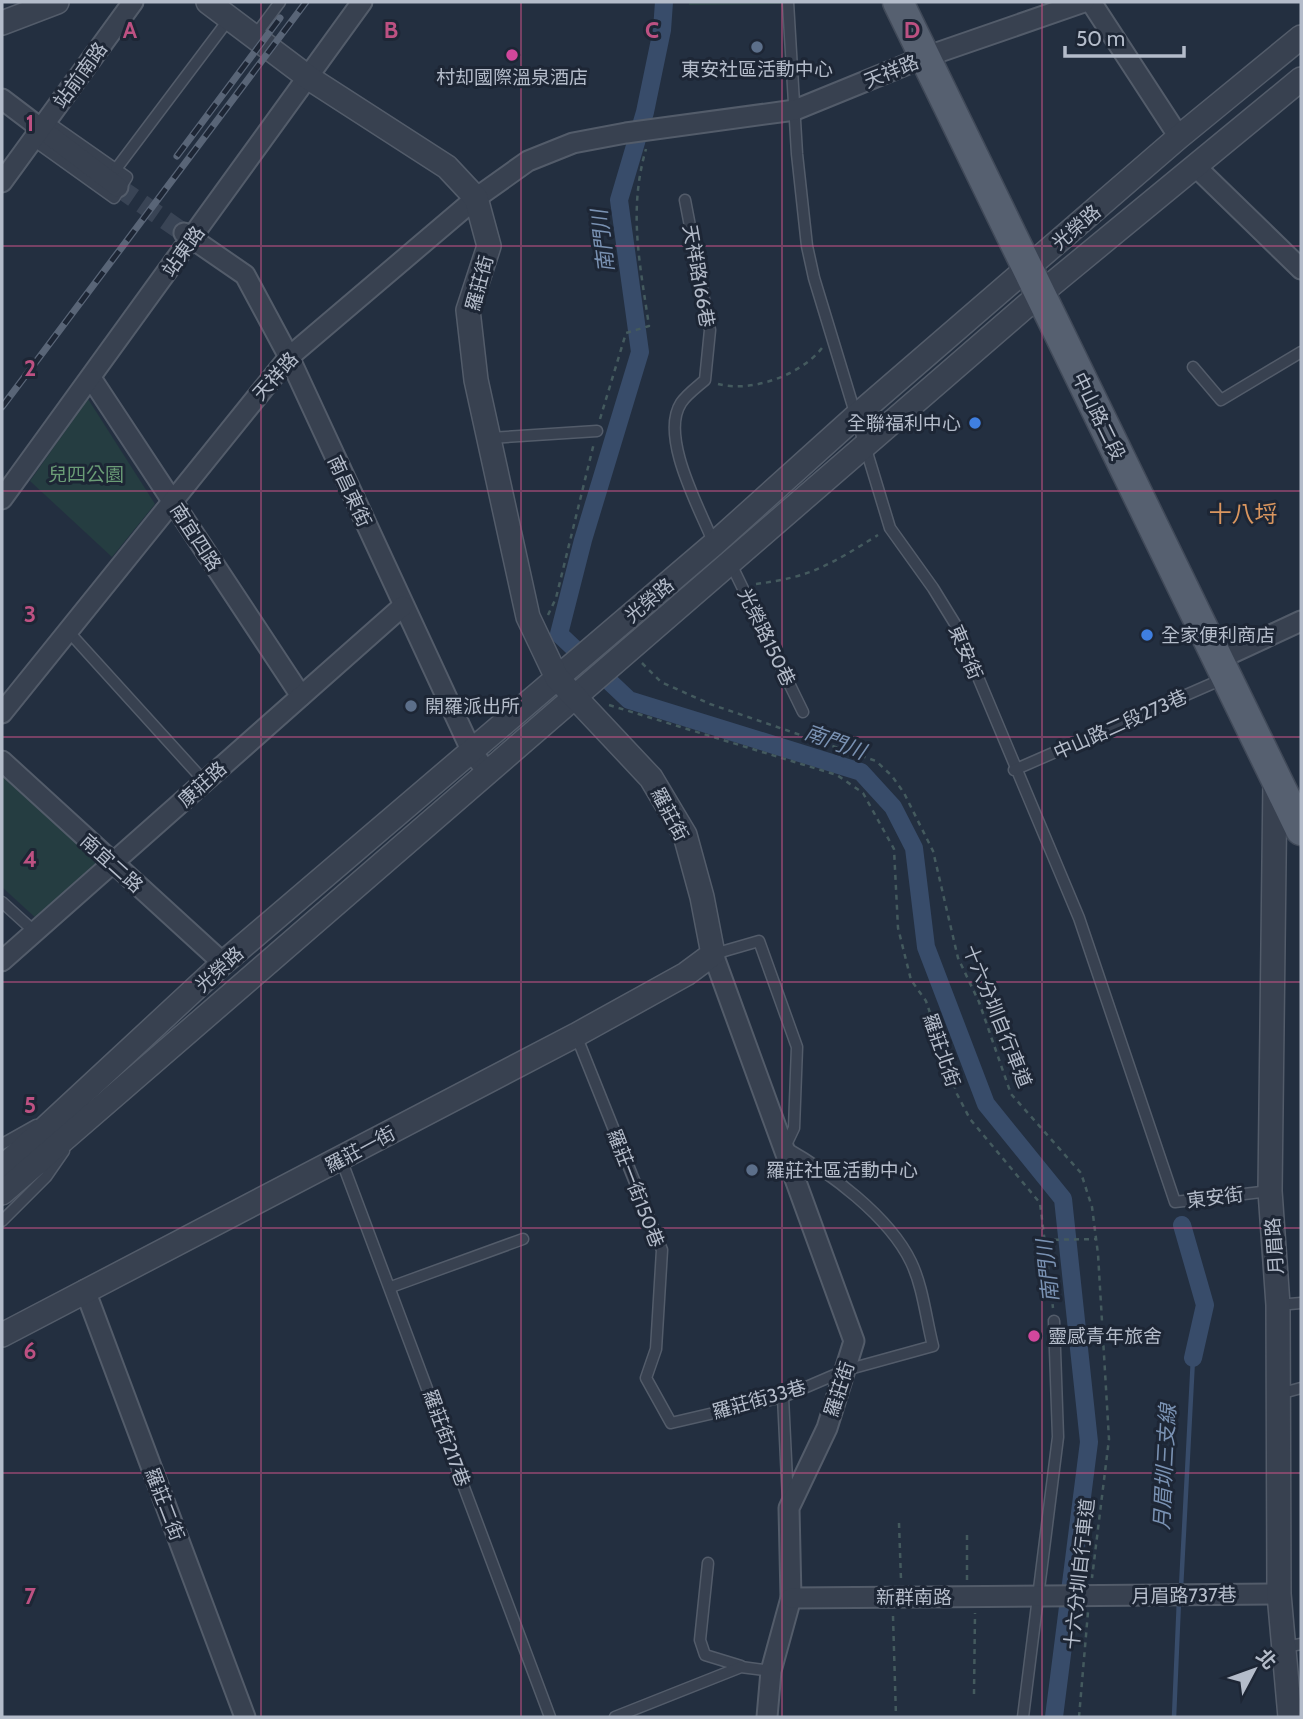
<svg xmlns="http://www.w3.org/2000/svg" width="1303" height="1719" viewBox="0 0 1303 1719" font-family="Cabin,'Noto Sans TC',sans-serif">
<rect width="100%" height="100%" fill="#232f40"/>
<g fill="#253d41">
<polygon points="689,2 780,2 780,4 689,5"/>
<polygon points="88,399 155,504 112,557 30,481"/>
<polygon points="2,772 98,863 38,920 2,887"/>
</g>
<g fill="none" stroke-linecap="round" stroke-linejoin="round">
<g stroke="#384c6a" stroke-width="4.5">
<polyline points="1181,1588 1193,1358"/>
<polyline points="1174,1717 1179,1600"/>
</g>
<g stroke="#384c6a" stroke-width="18">
<polyline points="664,2 662,30 645,112 619,200 640,352 583,540 559,634 629,700 861,772 893,807 914,848 926,947 986,1104 1063,1199 1089,1442 1054,1717"/>
<polyline points="1182,1225 1205,1305 1193,1358"/>
</g>
<polyline stroke="#394455" stroke-width="19" stroke-dasharray="19 10" stroke-linecap="butt" points="118,187 184,233"/>
<defs>
<g id="service">
<polyline points="788,2 797,154 807,246 814,278 890,528 933,588 957,627 1079,918 1175,1202 1270,1191"/>
<polyline points="254,37 280,2"/>
<polyline points="33,140 114,198 127,177 47,121"/>
<polyline points="116,169 229,19"/>
<path d="M685,200L710,330L705,380C697,387 686,395 681,403C659,437 701,511 714,544"/>
<polyline points="1193,367 1221,400 1301,352"/>
<polyline points="490,438 597,431"/>
<polyline points="730,562 803,712"/>
<polyline points="68,631 205,782"/>
<polyline points="1014,770 1225,678"/>
<polyline points="2,902 35,932"/>
<path d="M576,1035L662,1250L656,1349L646,1378L671,1423L783,1397L846,1370L933,1346C926,1319 923,1287 911,1262C889,1216 829,1172 785,1147L794,1128L797,1047L759,941L714,954"/>
<polyline points="2,1144 36,1125"/>
<polyline points="341,1159 550,1717"/>
<polyline points="2,1221 46,1177 64,1151"/>
<polyline points="391,1287 523,1239"/>
<polyline points="1278,1305 1301,1303"/>
<polyline points="1279,1394 1301,1388"/>
<polyline points="783,1397 788,1501"/>
<polyline points="708,1563 700,1640 705,1655 741,1666"/>
<polyline points="1285,1647 1301,1644"/>
<polyline points="615,1717 741,1667 771,1671"/>
<polyline points="1023,1717 1058,1437 1054,1321"/>
</g>
<g id="minor">
<polyline points="1091,2 1179,137"/>
<polyline points="2,99 118,187"/>
<polyline points="1196,167 1301,269"/>
<polyline points="2,182 133,2"/>
<polyline points="184,233 245,275 289,357 472,752 488,773"/>
<polyline points="91,378 301,696"/>
<polyline points="2,499 362,2"/>
<polyline points="1217,660 1301,621"/>
<polyline points="2,713 289,357 476,198 528,161 573,143 626,133 795,110 925,57 1084,2"/>
<polyline points="2,761 223,963"/>
<polyline points="713,954 854,1341 827,1428 789,1508 791,1598 771,1671 767,1717"/>
<polyline points="2,961 403,606"/>
<polyline points="85,1290 245,1717"/>
<polyline points="791,1598 1279,1594"/>
</g>
<g id="tertiary">
<polyline points="2,23 57,2"/>
<polyline points="1275,780 1270,1191 1278,1305 1279,1594 1290,1717"/>
<polyline points="2,1168 223,963 714,544 855,417 1179,137 1301,37"/>
<polyline points="2,1193 1040,294 1301,79"/>
<polyline points="2,1335 576,1035 686,974 713,954 702,897 685,835 651,778 557,678 528,617 476,380 468,310 489,246 476,198 447,167 309,78 208,2"/>
</g>
<polyline id="primary" points="898,2 1301,830"/>
</defs>
<use href="#service" stroke="#535c6a" stroke-width="13"/>
<use href="#minor" stroke="#535c6a" stroke-width="23"/>
<use href="#tertiary" stroke="#535c6a" stroke-width="26"/>
<use href="#primary" stroke="#414a59" stroke-width="33"/>
<g stroke="#445a5e" stroke-width="2.5" stroke-dasharray="5 5" stroke-linecap="butt">
<path d="M718,384C751,393 801,375 822,348"/>
<path d="M600,419L626,333L649,326C640,264 628,211 646,149"/>
<path d="M756,584C812,577 831,564 878,535"/>
<polyline points="548,615 556,598 594,443"/>
<polyline points="642,663 661,682 710,704 876,761 892,776 904,793 933,851 958,958 979,1002 1011,1094 1081,1173 1092,1207 1098,1254 1109,1439 1092,1578"/>
<polyline points="609,705 837,775 863,793 894,849 898,928 911,980 926,1001 957,1094 970,1119 1040,1203 1053,1308"/>
<polyline points="1044,1240 1096,1239"/>
<polyline points="899,1523 901,1580"/>
<polyline points="967,1535 967,1580"/>
<polyline points="893,1616 896,1717"/>
<polyline points="974,1694 975,1613"/>
<polyline points="1079,1717 1088,1612"/>
</g>
<use href="#service" stroke="#384150" stroke-width="10"/>
<use href="#minor" stroke="#384150" stroke-width="19"/>
<use href="#tertiary" stroke="#384150" stroke-width="23"/>
<use href="#primary" stroke="#566070" stroke-width="30"/>
<defs>
<g id="rail">
<polyline points="177,156 280,18"/>
<polyline points="2,407 306,2"/>
</g>
</defs>
<use href="#rail" stroke="#596577" stroke-width="7"/>
<use href="#rail" stroke="#1d2635" stroke-width="4.5" stroke-dasharray="13" stroke-linecap="butt"/>
</g>
<path fill="none" stroke="#bd5182" stroke-width="2" stroke-opacity="0.55" d="M261,2V1717M521,2V1717M782,2V1717M1042,2V1717M2,246H1301M2,491H1301M2,737H1301M2,982H1301M2,1228H1301M2,1473H1301"/>
<g fill="#5c6f8a" stroke="#1d2635" stroke-width="2.5">
<circle cx="757" cy="47" r="7"/>
<circle cx="411" cy="706" r="7"/>
<circle cx="752" cy="1170" r="7"/>
</g>
<g fill="#d1479c" stroke="#1d2635" stroke-width="2.5">
<circle cx="512" cy="55" r="7"/>
<circle cx="1034" cy="1336" r="7"/>
</g>
<g fill="#3f7fe0" stroke="#1d2635" stroke-width="2.5">
<circle cx="975" cy="423" r="7"/>
<circle cx="1147" cy="635" r="7"/>
</g>
<g text-anchor="middle" stroke-width="6" stroke-linejoin="round" paint-order="stroke">
<g font-size="19" fill="#b4bcca" stroke="#1d2635" text-anchor="start">
<text x="757" y="76" text-anchor="middle">東安社區活動中心</text>
<text x="512" y="84" text-anchor="middle">村却國際溫泉酒店</text>
<text x="961" y="430" text-anchor="end">全聯福利中心</text>
<text x="1161" y="642">全家便利商店</text>
<text x="425" y="713">開羅派出所</text>
<text x="766" y="1177">羅莊社區活動中心</text>
<text x="1048" y="1343">靈感青年旅舍</text>
</g>
<g font-size="19" fill="#b4bcca" stroke="#1d2635">
<text transform="translate(891 71) rotate(-22)" y="7">天祥路</text>
<text transform="translate(80 75) rotate(-54)" y="7">站前南路</text>
<text transform="translate(1076 227) rotate(-41)" y="7">光榮路</text>
<text transform="translate(183 251) rotate(-54)" y="7">站東路</text>
<text transform="translate(699 276) rotate(80)" y="7">天祥路166巷</text>
<text transform="translate(479 283) rotate(-75)" y="7">羅莊街</text>
<text transform="translate(275 376) rotate(-48)" y="7">天祥路</text>
<text transform="translate(1099 416) rotate(64)" y="7">中山路二段</text>
<text transform="translate(350 491) rotate(65)" y="7">南昌東街</text>
<text transform="translate(196 537) rotate(57)" y="7">南宜四路</text>
<text transform="translate(649 600) rotate(-40)" y="7">光榮路</text>
<text transform="translate(767 637) rotate(64)" y="7">光榮路150巷</text>
<text transform="translate(966 652) rotate(67)" y="7">東安街</text>
<text transform="translate(1120 724) rotate(-24)" y="7">中山路二段273巷</text>
<text transform="translate(202 784) rotate(-42)" y="7">康莊路</text>
<text transform="translate(670 814) rotate(62)" y="7">羅莊街</text>
<text transform="translate(112 863) rotate(42)" y="7">南宜二路</text>
<text transform="translate(219 969) rotate(-42)" y="7">光榮路</text>
<text transform="translate(998 1016) rotate(68)" y="7">十六分圳自行車道</text>
<text transform="translate(942 1050) rotate(71)" y="7">羅莊北街</text>
<text transform="translate(360 1149) rotate(-28)" y="7">羅莊一街</text>
<text transform="translate(636 1188) rotate(69)" y="7">羅莊一街150巷</text>
<text transform="translate(1215 1197) rotate(-7)" y="7">東安街</text>
<text transform="translate(1274 1246) rotate(-94)" y="7">月眉路</text>
<text transform="translate(839 1389) rotate(-72)" y="7">羅莊街</text>
<text transform="translate(759 1399) rotate(-16)" y="7">羅莊街33巷</text>
<text transform="translate(447 1438) rotate(70)" y="7">羅莊街217巷</text>
<text transform="translate(165 1504) rotate(69)" y="7">羅莊二街</text>
<text transform="translate(1079 1574) rotate(-84)" y="7">十六分圳自行車道</text>
<text transform="translate(1184 1595) rotate(-1)" y="7">月眉路737巷</text>
<text x="914" y="1604">新群南路</text>
</g>
<g font-size="19" fill="#6a9c76" stroke="#1d2635">
<text x="86" y="481">兒四公園</text>
</g>
<g font-size="21" font-style="italic" fill="#7a92b3" stroke="#1d2635">
<text transform="translate(603 241) rotate(-97)" y="7">南門川</text>
<text transform="translate(835 742) rotate(20)" y="7">南門川</text>
<text transform="translate(1048 1271) rotate(-96)" y="7">南門川</text>
<text transform="translate(1165 1467) rotate(-87)" y="7">月眉圳三支線</text>
</g>
<g font-size="23" fill="#da965f" stroke="#1d2635">
<text x="1243" y="522">十八埒</text>
</g>
</g>
<g font-size="23" text-anchor="middle" font-weight="bold" fill="#bd5182" stroke="#1d2635" stroke-width="6" stroke-linejoin="round" paint-order="stroke">
<text x="130" y="38">A</text>
<text x="391" y="38">B</text>
<text x="652" y="38">C</text>
<text x="912" y="38">D</text>
<text x="30" y="131">1</text>
<text x="30" y="376">2</text>
<text x="30" y="622">3</text>
<text x="30" y="867">4</text>
<text x="30" y="1113">5</text>
<text x="30" y="1359">6</text>
<text x="30" y="1604">7</text>
</g>
<rect width="1303" height="1719" fill="none" stroke="#b4bcca" stroke-width="7"/>
<g transform="translate(1254 1670) rotate(49)" stroke="#1d2635" stroke-width="5" paint-order="stroke">
<path d="M0-5L12 26L0 18L-12 26Z" fill="#b4bcca"/>
<text y="-10" font-size="19" font-weight="bold" text-anchor="middle" fill="#b4bcca">北</text>
</g>
<path d="M1065 46v10h119v-10" fill="none" stroke="#b4bcca" stroke-width="3.5"/>
<text x="1076" y="46" font-size="21" fill="#b4bcca" stroke="#1d2635" stroke-width="5" paint-order="stroke">50 m</text>
</svg>
